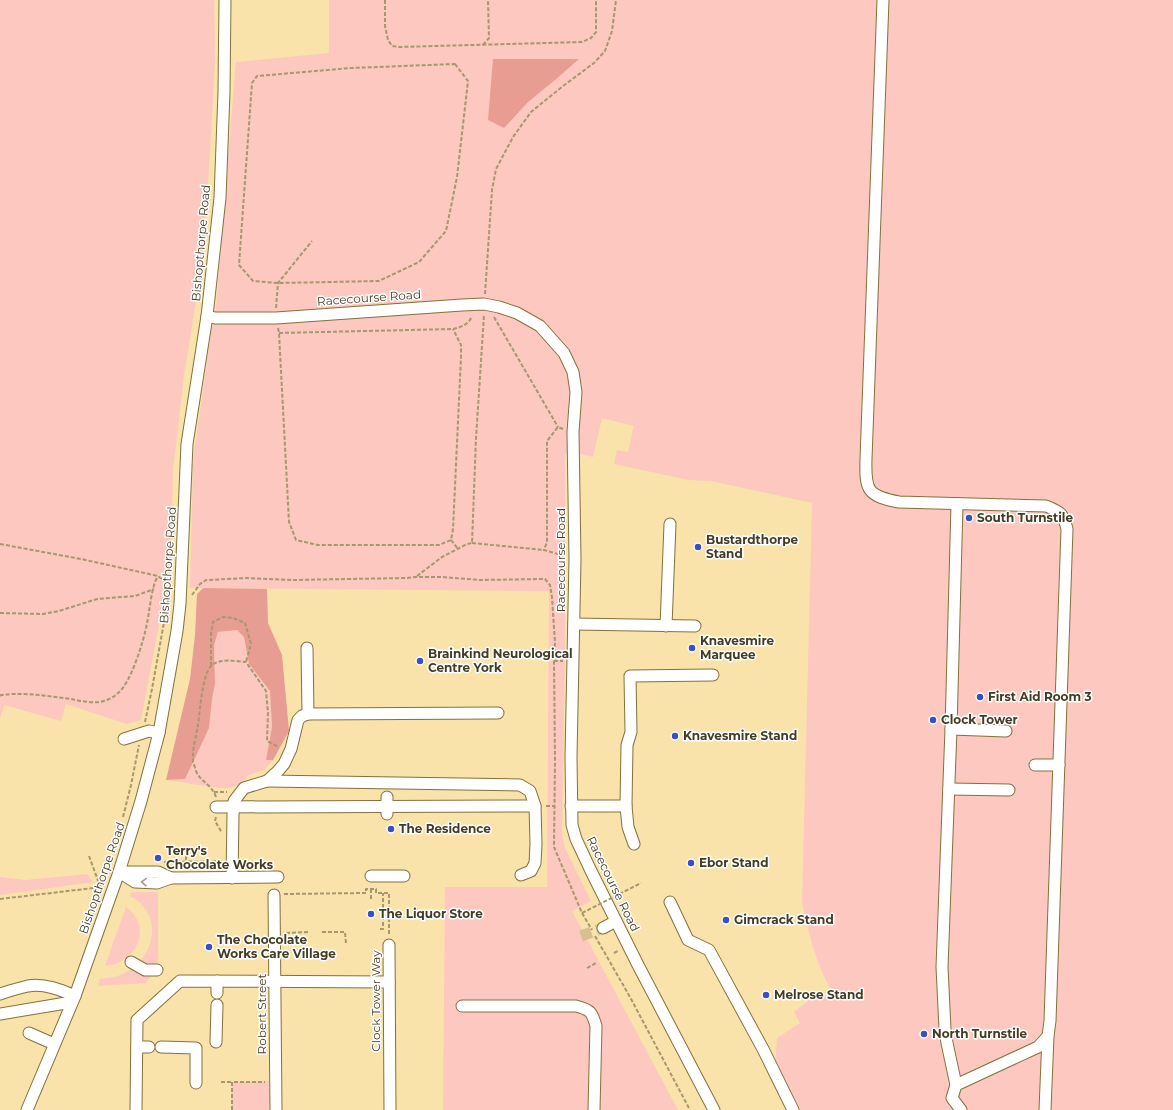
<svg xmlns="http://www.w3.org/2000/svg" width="1173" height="1110" viewBox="0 0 1173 1110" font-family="Montserrat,sans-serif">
<rect width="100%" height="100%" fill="#f9e3aa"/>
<g fill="#fcc8c0">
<polygon points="0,0 214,0 215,61 210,153 203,257 184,376 173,470 171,566 167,577 161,578 166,588 141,720 127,724 66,704 61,721 4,705 0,719"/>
<path d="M329,0H1173V1110H796L775,1068L777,1038L800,1023L794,1012L809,1000L833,993C816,966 809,933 802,903L812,503L711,481L689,480L614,464L617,450L628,452L634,426L602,418L593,457L581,454H565V654L562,834L565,848L591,901L572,911L678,1110H443L445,887H547L549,591L190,588L193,461L212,327L215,318L236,62L329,53Z"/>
<polygon points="237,630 244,637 249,664 270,691 272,727 266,760 273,760 264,770 249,775 241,783 231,788 219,788 166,780 185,779 197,754 209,728 212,699 215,684 214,645 218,632"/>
<polygon points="87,874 93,882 0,895 0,877 25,880"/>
<path d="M131,892H158V965L146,983L98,986L100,979C109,978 117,977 125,973C156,958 164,913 130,896Z"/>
<path d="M126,907C146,921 144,947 123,960C118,964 111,965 105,966Z"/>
<polygon points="269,1081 269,1110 232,1110 232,1082"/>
</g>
<g fill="#e89d92">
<polygon points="493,59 579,59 555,80 528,102 504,128 488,120"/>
<polygon points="203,588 267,589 268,623 282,655 289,731 273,760 266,760 272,727 270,691 249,664 244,637 237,630 218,632 214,645 215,684 212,699 209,728 197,754 185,779 166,780 190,679 195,635 197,594"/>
</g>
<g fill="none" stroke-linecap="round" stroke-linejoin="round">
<polyline stroke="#d5c18f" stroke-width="11" stroke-dasharray="11 5.5" stroke-linecap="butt" points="581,936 603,928"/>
<defs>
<g id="minor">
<path d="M883,0L866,459C865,490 867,496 899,502L1046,506C1061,512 1063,513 1067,529L1050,1021L1048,1036L1045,1110"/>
<polyline points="207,316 215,318 276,318 462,305 484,304 499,307 517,313 540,326 564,353 573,372 576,392 573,432 575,559 571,757 572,825 576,839 591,871 638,965 714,1110"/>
<polyline points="574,624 695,626"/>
<polyline points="666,626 670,524"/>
<polyline points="307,648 308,714"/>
<polyline points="951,729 1006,731"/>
<polyline points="124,739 149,731 159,733"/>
<polyline points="1035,765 1059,765"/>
<polyline points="267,781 520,785 530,791 535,806 536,844 535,863 531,871 521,875"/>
<polyline points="949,789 1009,790"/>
<polyline points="571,806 626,806"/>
<polyline points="216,807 535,806"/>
<polyline points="387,814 387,797"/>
<polyline points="634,844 628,827 626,806 627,745 631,732 630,676 713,675"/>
<polyline points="119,872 135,882 157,883 171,878 278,877"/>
<polyline points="120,872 158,872 171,878"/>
<polyline points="371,876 404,876"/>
<polyline points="232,878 233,815 234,801 244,788 267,781 278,771 284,764 291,749 298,720 302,716 308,714 498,713"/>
<polyline points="274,895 276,1110"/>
<polyline points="670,902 688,940 709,950 763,1049 793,1110"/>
<polyline points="603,928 616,921"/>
<polyline points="389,945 390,1110"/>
<polyline points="131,962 145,970 157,970"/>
<polyline points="217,981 217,993"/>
<path d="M0,994C9,991 19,988 28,986C44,983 61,990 75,996"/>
<path d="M462,1006H576C591,1010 592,1012 596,1026L594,1110"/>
<polyline points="0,1014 72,1002"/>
<polyline points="29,1033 54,1044"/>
<polyline points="216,1042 217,1005"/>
<polyline points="137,1047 149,1047"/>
<polyline points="161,1047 196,1048 196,1083"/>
<polyline points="956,1085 947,1043 945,1029 942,967 951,729 957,504"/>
<polyline points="27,1110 75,996 119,872 141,801 159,733 177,631 180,604 187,444 207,316 220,198 224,92 225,0"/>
<polyline points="136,1110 137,1020 180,981 389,982"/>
<polyline points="961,1110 952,1098 956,1085 1038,1047 1048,1036"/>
</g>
</defs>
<use href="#minor" stroke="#85703b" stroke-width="13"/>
<g stroke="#a7976e" stroke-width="2" stroke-dasharray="4 2" stroke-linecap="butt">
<polyline points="385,0 385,26 388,40 392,46 399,47 582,42 591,38 596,32 596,0"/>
<polyline points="483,45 489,38 488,0"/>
<polygon points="455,64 468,81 457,177 446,231 419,262 379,281 278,283 253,281 239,265 252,83 257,76 351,68"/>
<polyline points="485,294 492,190 496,169 513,137 531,112 563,86 594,63 605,51 612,31 616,0"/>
<polyline points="276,308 278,283 312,241"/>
<polyline points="494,317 558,427"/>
<polyline points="278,328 279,333 289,522 296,540 318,545 439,545 451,540 453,529 461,357 461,345 453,329"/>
<path d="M279,333L453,329C462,327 469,324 472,316"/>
<polyline points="563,429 558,427 547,441 547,542 544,550 565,556"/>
<polyline points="451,540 458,549"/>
<polyline points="472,543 544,550"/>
<polyline points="0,544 81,559 158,576 167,583 170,582"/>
<polyline points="417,576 442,557 467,544 472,543 476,438 484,315"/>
<polyline points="192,595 200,584 206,580 209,580 246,578 292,580 407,578 416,577 442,577 479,580 545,579 550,585 552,597 555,643 554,661 555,760 554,847 582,913 592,930"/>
<polyline points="0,613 43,614 59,611 97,599 135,596 154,589"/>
<polyline points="554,661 563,661"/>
<polyline points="211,666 211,634 213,622 223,617 233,618 245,623 251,644 246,662"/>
<path d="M0,696L1,695C25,692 48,696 71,699C80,701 90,703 99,702C106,701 113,698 118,693C131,683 144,640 147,623C150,610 151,587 158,576"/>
<polyline points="145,722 152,689 168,600"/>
<polyline points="214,792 227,792"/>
<path d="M216,797C211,783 201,783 196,771C195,768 194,764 193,762C192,749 196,737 198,725C200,712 202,675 211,666C219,658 235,661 246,662L266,691L268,713L267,741L279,747"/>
<polyline points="546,806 555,806"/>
<polyline points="123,817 131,785 139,745"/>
<polyline points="216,817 215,821 222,833"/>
<polyline points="186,850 186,861"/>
<polyline points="89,856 100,886"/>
<polyline points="164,862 222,861"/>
<polyline points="284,894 366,893 366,889 376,889 376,893 389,893 389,935"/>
<polyline points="0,899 102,887"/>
<polyline points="371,899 371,889"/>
<polyline points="380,929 383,929 383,893"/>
<polyline points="322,932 345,932 346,944"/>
<polyline points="286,933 309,932"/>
<polyline points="595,936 630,997 690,1110"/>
<polyline points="614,953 618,951"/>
<polyline points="587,968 596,963"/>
<polyline points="221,1082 232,1082"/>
<polyline points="232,1110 232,1082 265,1082"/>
</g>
<use href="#minor" stroke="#fff" stroke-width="11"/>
<polyline stroke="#a7976e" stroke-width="2" stroke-dasharray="4 2" stroke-linecap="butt" points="582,913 641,883"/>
</g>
<defs><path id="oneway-chevron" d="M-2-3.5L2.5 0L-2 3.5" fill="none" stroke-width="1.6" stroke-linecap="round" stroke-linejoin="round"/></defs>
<use stroke="#a29d92" href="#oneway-chevron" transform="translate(144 882) rotate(-178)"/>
<g fill="#3651c2" stroke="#fff" stroke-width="1.5">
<circle cx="969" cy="518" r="4"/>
<circle cx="698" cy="547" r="4"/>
<circle cx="692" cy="648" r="4"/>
<circle cx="420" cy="661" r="4"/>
<circle cx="980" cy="697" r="4"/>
<circle cx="933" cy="720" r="4"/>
<circle cx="675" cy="736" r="4"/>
<circle cx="391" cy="829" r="4"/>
<circle cx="158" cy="858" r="4"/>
<circle cx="691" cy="863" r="4"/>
<circle cx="371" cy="914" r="4"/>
<circle cx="726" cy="920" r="4"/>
<circle cx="209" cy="947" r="4"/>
<circle cx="766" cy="995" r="4"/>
<circle cx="924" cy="1034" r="4"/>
</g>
<g text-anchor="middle" stroke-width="3" stroke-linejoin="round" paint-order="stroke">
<g font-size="12" fill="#443b24" stroke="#fff">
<text transform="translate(201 243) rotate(-85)" y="4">Bishopthorpe Road</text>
<text transform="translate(369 298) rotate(-4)" y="4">Racecourse Road</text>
<text transform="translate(561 560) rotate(-90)" y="4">Racecourse Road</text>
<text transform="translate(168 565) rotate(-86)" y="4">Bishopthorpe Road</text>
<text transform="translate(102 878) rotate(-71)" y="4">Bishopthorpe Road</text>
<text transform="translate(613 884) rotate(64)" y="4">Racecourse Road</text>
<text transform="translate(376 1001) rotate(-90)" y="4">Clock Tower Way</text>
<text transform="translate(262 1014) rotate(-90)" y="4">Robert Street</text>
</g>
<g font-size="12" font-weight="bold" fill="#443b24" stroke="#fff" text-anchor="start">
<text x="977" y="522">South Turnstile</text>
<text x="706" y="544">Bustardthorpe<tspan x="706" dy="14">Stand</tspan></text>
<text x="700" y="645">Knavesmire<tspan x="700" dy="14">Marquee</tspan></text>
<text x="428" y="658">Brainkind Neurological<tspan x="428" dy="14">Centre York</tspan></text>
<text x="988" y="701">First Aid Room 3</text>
<text x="941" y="724">Clock Tower</text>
<text x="683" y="740">Knavesmire Stand</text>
<text x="399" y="833">The Residence</text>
<text x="166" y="855">Terry's<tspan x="166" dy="14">Chocolate Works</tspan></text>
<text x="699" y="867">Ebor Stand</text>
<text x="379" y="918">The Liquor Store</text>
<text x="734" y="924">Gimcrack Stand</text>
<text x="217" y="944">The Chocolate<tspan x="217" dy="14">Works Care Village</tspan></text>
<text x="774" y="999">Melrose Stand</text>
<text x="932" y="1038">North Turnstile</text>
</g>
</g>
</svg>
